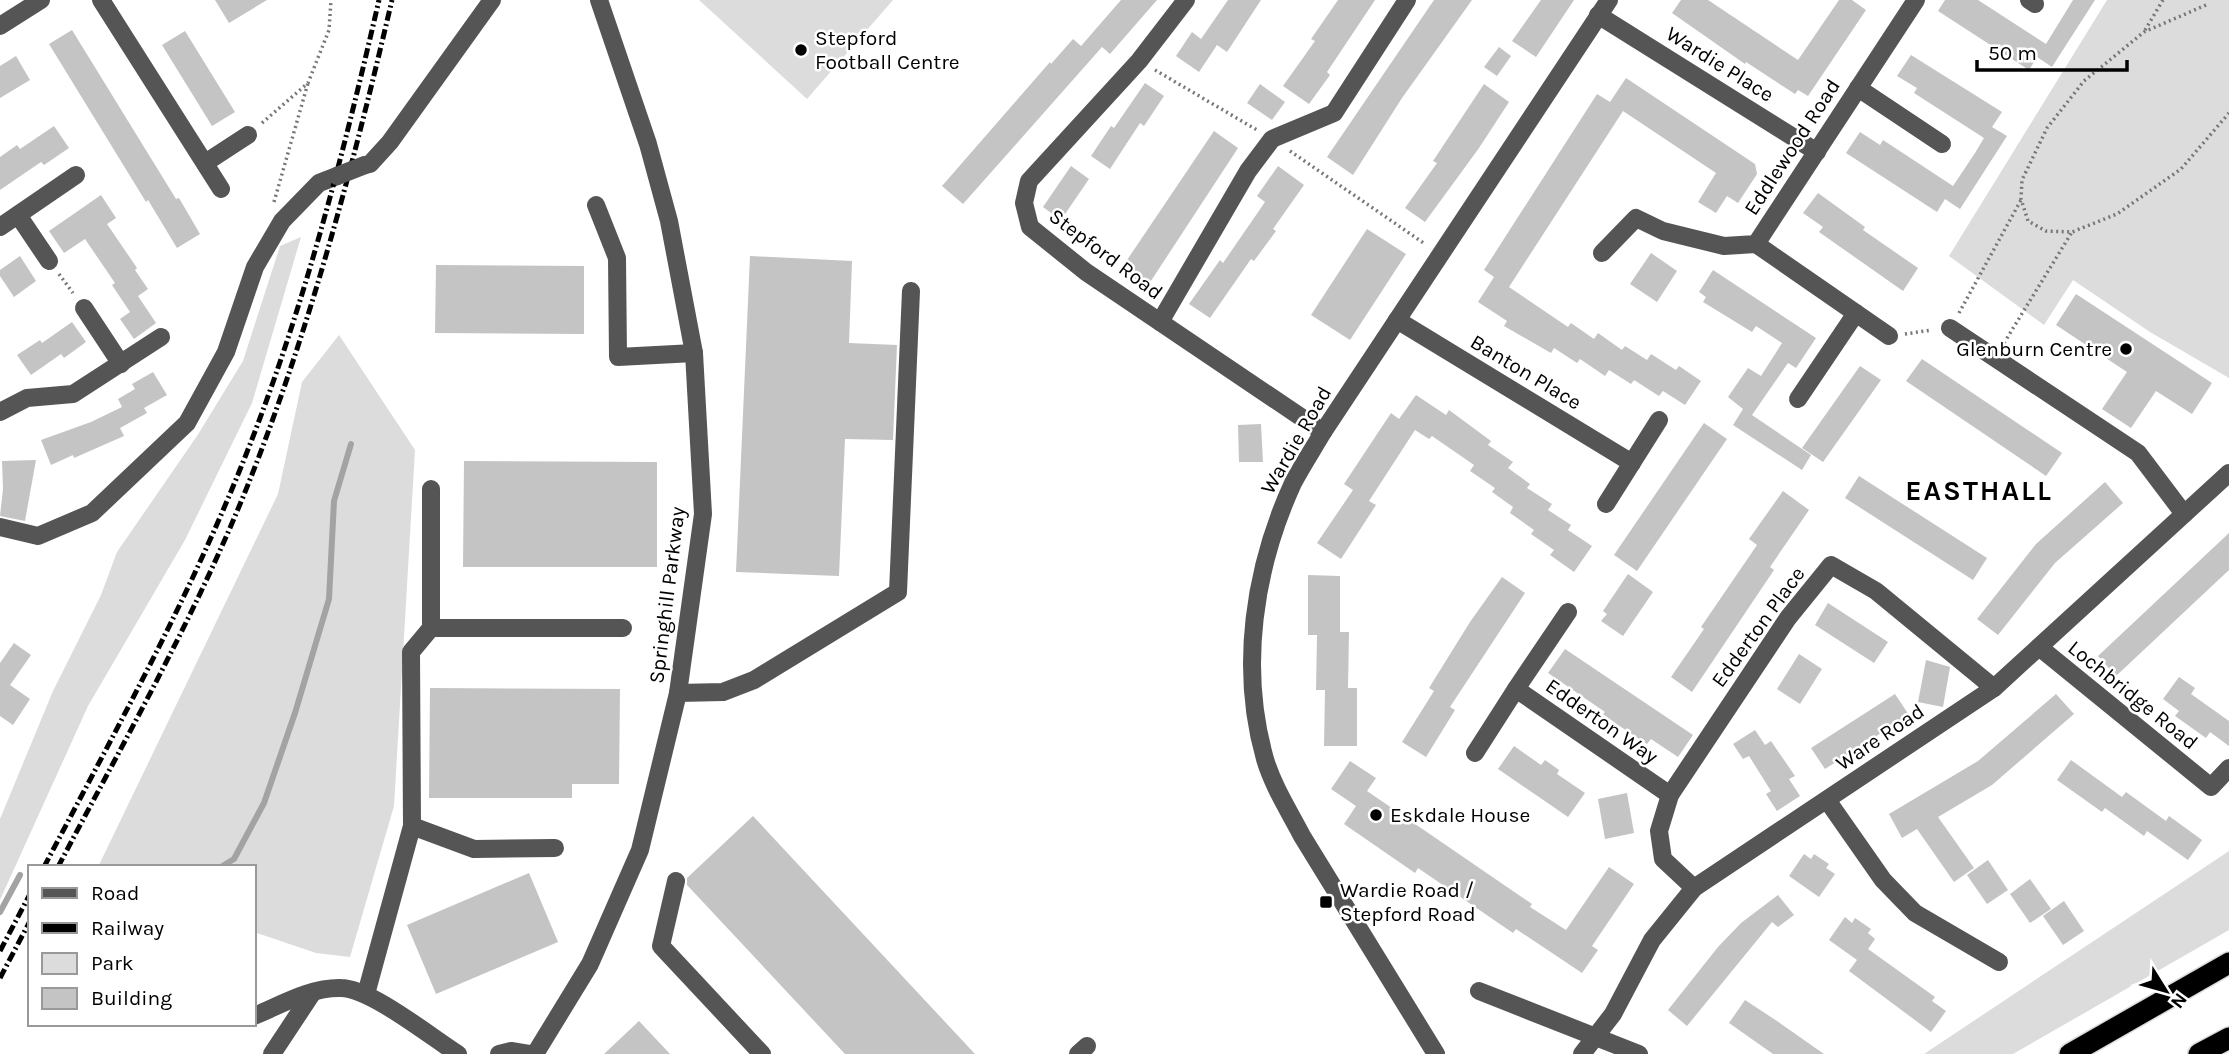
<svg xmlns="http://www.w3.org/2000/svg" width="2229" height="1054" viewBox="0 0 2229 1054" font-family="Karla,sans-serif">
<rect width="100%" height="100%" fill="#fff"/>
<g fill="#dcdcdc">
<polygon points="699,0 893,0 807,99"/>
<polygon points="2107,0 2229,0 2229,378 2150,332 2073,280 2044,325 1949,256"/>
<polygon points="301,237 252,403 185,540 88,706 0,900 0,819 53,691 101,595 117,552 197,436 243,361 280,246"/>
<polygon points="339,335 415,450 394,806 350,957 316,953 254,932 254,867 98,867 278,494 302,382"/>
<polygon points="2229,851 2229,930 2013,1054 1924,1054"/>
</g>
<g fill="none" stroke-linecap="round" stroke-linejoin="round">
<g stroke="#a3a3a3" stroke-width="6">
<polyline points="221,867 234,859 264,803 295,713 329,599 334,501 351,444"/>
<polyline points="0,912 20,875"/>
</g>
</g>
<g fill="#c4c4c4">
<polygon points="215,0 267,0 229,23"/>
<polygon points="1121,0 1157,0 1110,54 1102,47 963,204 942,186 1050,62 1051,64 1073,39 1081,46"/>
<polygon points="1228,0 1261,0 1227,52 1217,45 1199,72 1176,56 1192,32 1201,39"/>
<polygon points="1338,0 1375,0 1327,72 1330,75 1309,104 1283,86 1315,41 1311,39"/>
<polygon points="1434,0 1472,0 1402,98 1353,175 1327,157"/>
<polygon points="1541,0 1574,0 1536,57 1512,41"/>
<polygon points="1681,0 1708,0 1798,60 1839,0 1852,0 1866,10 1808,96 1798,90 1795,94 1746,62 1745,64 1672,13"/>
<polygon points="1945,0 1978,0 2046,44 2073,0 2095,0 2052,67 2037,57 2029,70 1938,11"/>
<polygon points="72,30 176,199 179,198 200,234 177,248 148,200 146,202 49,44"/>
<polygon points="185,31 235,112 212,126 162,45"/>
<polygon points="1499,47 1511,56 1497,76 1484,67"/>
<polygon points="1911,55 2002,112 1992,127 2007,136 1960,209 1945,199 1937,212 1846,153 1860,132 1880,145 1883,140 1953,186 1975,153 1984,138 1914,93 1917,88 1897,76"/>
<polygon points="16,56 30,80 0,98 0,66"/>
<polygon points="1626,78 1755,164 1757,174 1738,203 1727,196 1716,213 1698,202 1716,173 1623,111 1509,287 1568,327 1571,323 1594,339 1598,333 1622,350 1625,346 1647,360 1651,354 1676,370 1679,366 1701,381 1685,405 1663,391 1659,396 1634,380 1631,384 1609,370 1605,376 1580,359 1577,363 1554,348 1551,353 1504,326 1507,321 1478,302 1494,277 1484,270 1597,94 1610,102"/>
<polygon points="1145,83 1164,96 1144,126 1140,123 1110,169 1091,156 1111,126 1114,128"/>
<polygon points="1260,84 1285,102 1272,120 1247,103"/>
<polygon points="1484,84 1509,102 1479,148 1425,222 1405,208 1437,163 1433,161"/>
<polygon points="54,126 69,148 44,165 41,162 0,190 0,157 17,145 20,149"/>
<polygon points="1214,131 1238,148 1147,287 1121,269"/>
<polygon points="1071,166 1089,179 1061,220 1043,207"/>
<polygon points="1278,166 1304,185 1273,229 1276,231 1254,261 1251,259 1210,318 1189,304 1220,260 1223,263 1265,202 1257,196"/>
<polygon points="1818,193 1865,227 1863,230 1918,268 1903,291 1819,232 1823,227 1803,213"/>
<polygon points="101,195 116,218 107,224 137,268 135,270 148,289 138,296 156,323 134,339 120,319 130,312 112,285 115,283 85,239 64,253 49,231"/>
<polygon points="1367,229 1406,254 1350,340 1311,315"/>
<polygon points="1651,253 1677,271 1657,302 1630,284"/>
<polygon points="20,256 36,281 14,297 0,276 0,270"/>
<polygon points="750,256 852,261 849,343 897,345 893,440 845,439 839,576 736,572"/>
<polygon points="436,265 584,266 584,334 435,333"/>
<polygon points="1713,270 1816,338 1796,368 1788,363 1752,415 1811,455 1802,470 1733,425 1743,409 1728,397 1748,368 1761,376 1782,343 1756,326 1752,332 1703,302 1706,297 1699,292"/>
<polygon points="2076,294 2212,383 2192,414 2156,391 2131,428 2102,409 2127,372 2056,325"/>
<polygon points="72,322 86,342 64,358 61,354 31,375 17,355 40,340 42,343"/>
<polygon points="1922,359 2062,453 2046,476 1906,381"/>
<polygon points="1860,366 1881,380 1823,462 1802,448"/>
<polygon points="153,372 167,395 144,408 147,413 120,428 124,436 74,458 73,455 51,465 41,440 91,422 122,407 118,399 135,389 132,384"/>
<polygon points="1416,395 1446,415 1449,410 1491,441 1488,445 1513,462 1508,468 1530,484 1527,488 1552,504 1548,510 1571,525 1568,530 1592,546 1574,572 1550,555 1554,550 1531,534 1534,530 1510,513 1513,507 1492,492 1495,488 1470,471 1474,465 1432,436 1429,439 1415,430 1369,501 1376,505 1341,559 1317,543 1353,490 1344,484 1391,413 1399,419"/>
<polygon points="1704,423 1727,439 1637,571 1614,555"/>
<polygon points="1261,424 1263,462 1239,462 1238,425"/>
<polygon points="36,460 25,521 0,516 3,489 2,461"/>
<polygon points="464,461 657,462 657,567 463,567"/>
<polygon points="1859,476 1987,558 1973,580 1845,498"/>
<polygon points="2105,482 2123,503 2055,563 1998,635 1977,619 2036,544"/>
<polygon points="1783,491 1809,510 1770,567 1774,570 1692,692 1671,677 1704,629 1701,627 1757,545 1749,539"/>
<polygon points="2229,533 2229,570 2116,676 2098,656"/>
<polygon points="1628,574 1653,592 1623,636 1601,621 1607,614 1603,611"/>
<polygon points="1308,575 1340,576 1340,632 1349,632 1348,688 1357,688 1357,746 1324,746 1325,690 1316,690 1317,635 1308,635"/>
<polygon points="1502,577 1525,593 1450,707 1455,710 1426,757 1402,742 1434,691 1429,688 1470,622"/>
<polygon points="1828,603 1888,642 1874,663 1815,625"/>
<polygon points="14,643 31,655 10,685 30,699 13,725 0,716 0,663"/>
<polygon points="1565,649 1693,735 1678,757 1651,739 1647,744 1618,725 1603,714 1605,712 1548,673"/>
<polygon points="1799,654 1822,669 1800,704 1777,689"/>
<polygon points="1926,660 1950,667 1943,707 1918,702"/>
<polygon points="2179,677 2195,688 2191,694 2229,721 2229,746 2210,732 2206,738 2175,716 2179,711 2163,699"/>
<polygon points="430,688 620,689 619,784 572,784 572,798 429,798"/>
<polygon points="1895,694 1909,715 1825,769 1811,748"/>
<polygon points="2056,694 2074,714 1992,785 1938,817 1974,868 1954,882 1917,829 1902,838 1889,814 1978,761"/>
<polygon points="1755,730 1765,745 1771,741 1795,776 1789,779 1800,796 1777,811 1766,794 1771,791 1749,756 1743,759 1733,744"/>
<polygon points="1514,746 1541,765 1545,760 1559,770 1557,774 1585,793 1568,817 1498,769"/>
<polygon points="2071,760 2122,797 2126,792 2166,821 2169,816 2202,840 2188,860 2147,831 2144,836 2105,808 2102,812 2057,780"/>
<polygon points="1350,761 1376,778 1367,791 1532,904 1530,907 1566,930 1609,867 1634,884 1592,946 1598,950 1582,973 1516,929 1513,933 1418,868 1415,873 1344,824 1356,806 1331,789"/>
<polygon points="1627,793 1634,833 1605,839 1598,799"/>
<polygon points="753,816 975,1054 845,1054 687,885 687,878"/>
<polygon points="1804,854 1811,859 1814,854 1829,864 1826,868 1835,874 1819,897 1789,876"/>
<polygon points="1988,860 2008,890 1987,904 1967,875"/>
<polygon points="529,873 558,942 436,994 407,925"/>
<polygon points="2030,879 2051,909 2030,923 2010,894"/>
<polygon points="1778,895 1794,915 1778,927 1772,922 1687,1026 1668,1010 1718,947 1741,923"/>
<polygon points="2064,901 2084,931 2063,945 2043,916"/>
<polygon points="1845,917 1852,923 1855,918 1871,929 1868,933 1875,939 1868,949 1935,997 1932,1001 1946,1011 1931,1032 1849,971 1857,960 1829,940"/>
<polygon points="1745,1000 1777,1021 1824,1054 1773,1054 1729,1023"/>
<polygon points="639,1021 670,1054 604,1054"/>
</g>
<g fill="none" stroke-linecap="round" stroke-linejoin="round">
<defs>
<g id="highway">
<polyline points="2070,1054 2229,963"/>
<polyline points="2199,1054 2229,1038"/>
</g>
</defs>
<use href="#highway" stroke="#dbdbdb" stroke-width="24"/>
<g stroke="#777" stroke-width="3.5" stroke-dasharray="2 3.5" stroke-linecap="butt">
<polyline points="2206,5 2144,32 2084,81 2047,128 2022,180 2021,199 2028,221 2046,231 2072,232 2117,214 2181,169 2229,113"/>
<polyline points="2145,30 2163,0"/>
<polyline points="1155,70 1257,130"/>
<polyline points="262,123 308,83 329,30 331,0"/>
<polyline points="1290,151 1425,244"/>
<polyline points="274,202 308,83"/>
<polyline points="59,274 73,293"/>
<polyline points="1959,313 2021,200"/>
<polyline points="1905,334 1932,330"/>
<polyline points="2004,343 2072,232"/>
</g>
<g stroke="#555" stroke-width="18">
<polyline points="101,0 221,189"/>
<polyline points="1186,0 1139,61 1029,181 1024,203 1030,227 1086,272 1323,432"/>
<polyline points="2029,0 2035,4"/>
<polyline points="1598,15 1817,152"/>
<polyline points="0,26 41,0"/>
<polyline points="1858,88 1942,144"/>
<polyline points="205,163 248,135"/>
<polyline points="365,165 370,164 390,142 492,0"/>
<polyline points="596,205 617,258 618,357 694,353"/>
<polyline points="18,215 49,261"/>
<polyline points="0,227 76,175"/>
<polyline points="1756,244 1889,336"/>
<polyline points="1602,253 1636,218 1663,231 1724,246 1756,244 1916,0"/>
<polyline points="84,308 121,364"/>
<polyline points="1397,320 1632,463"/>
<polyline points="1160,322 1248,171 1272,139 1334,113 1407,0"/>
<polyline points="1950,328 2138,453 2184,514"/>
<polyline points="1798,399 1856,313"/>
<polyline points="0,412 27,398 73,394 161,337"/>
<polyline points="431,489 431,628 623,628"/>
<polyline points="1606,504 1659,420"/>
<polyline points="0,527 38,536 92,513 187,423 226,352 255,267 282,221 319,183 337,176"/>
<polyline points="1568,612 1516,689 1670,795"/>
<polyline points="2039,647 2211,787 2229,768"/>
<polyline points="678,693 723,692 754,680 898,592 911,291"/>
<polyline points="1475,753 1516,689"/>
<polyline points="1827,800 1883,880 1915,913 1999,962"/>
<polyline points="412,826 474,849 555,848"/>
<polyline points="676,881 661,946 762,1054"/>
<polyline points="1694,888 1663,859 1659,831 1670,795 1788,618 1831,565 1876,591 1994,688"/>
<polyline points="1479,991 1639,1054"/>
<polyline points="366,994 412,826 411,652 431,628"/>
<path d="M254,1016C281,1005 311,987 341,988C370,988 431,1037 458,1054"/>
<polyline points="272,1054 313,992"/>
<polyline points="499,1054 511,1051 529,1054"/>
<polyline points="535,1054 590,964 640,850 678,693 703,514 694,353 669,221 648,144 599,0"/>
<polyline points="1078,1054 1087,1046"/>
<path d="M1436,1054L1302,836C1289,811 1273,786 1265,759C1239,668 1254,568 1293,483C1302,466 1313,449 1323,432L1609,0"/>
<polyline points="1582,1054 1613,1014 1652,940 1694,888 1994,688 2229,473"/>
</g>
<use href="#highway" stroke="#000" stroke-width="21"/>
<g stroke="#000" stroke-width="5" stroke-dasharray="10 3.5 2 3.5" stroke-linecap="butt">
<path d="M44,867C112,737 184,608 239,472C301,320 342,160 379,0"/>
<path d="M58,867C125,739 198,612 251,477C312,322 354,162 392,0"/>
<polyline points="0,951 30,894"/>
<polyline points="0,978 30,921"/>
</g>
<polyline stroke="#555" stroke-width="18" points="337,176 365,165"/>
</g>
<g fill="#000" stroke="#fff" stroke-width="2.5">
<circle cx="801" cy="50" r="7"/>
<circle cx="2126" cy="349" r="7"/>
<circle cx="1376" cy="815" r="7"/>
<rect x="1319" y="895" width="14" height="14" rx="3.5"/>
</g>
<g text-anchor="middle" stroke-width="5" stroke-linejoin="round" paint-order="stroke">
<g font-size="21" fill="#000" stroke="#fff" text-anchor="start">
<text x="815" y="45">Stepford<tspan x="815" dy="24">Football Centre</tspan></text>
<text x="2112" y="356" text-anchor="end">Glenburn Centre</text>
<text x="1390" y="822">Eskdale House</text>
<text x="1340" y="897">Wardie Road /<tspan x="1340" dy="24">Stepford Road</tspan></text>
</g>
<g font-size="21" fill="#000" stroke="#fff">
<text transform="translate(1720 64) rotate(32)" y="7">Wardie Place</text>
<text transform="translate(1792 147) rotate(-57)" y="7">Eddlewood Road</text>
<text transform="translate(1106 254) rotate(37)" y="7">Stepford Road</text>
<text transform="translate(1526 372) rotate(31)" y="7">Banton Place</text>
<text transform="translate(1296 440) rotate(-60)" y="7">Wardie Road</text>
<text transform="translate(667 595) rotate(-83)" y="7">Springhill Parkway</text>
<text transform="translate(1758 627) rotate(-54)" y="7">Edderton Place</text>
<text transform="translate(2133 695) rotate(39)" y="7">Lochbridge Road</text>
<text transform="translate(1602 721) rotate(35)" y="7">Edderton Way</text>
<text transform="translate(1880 737) rotate(-34)" y="7">Ware Road</text>
</g>
<g font-size="28" font-weight="bold" letter-spacing="2" fill="#000" stroke="#fff">
<text x="1979" y="500">EASTHALL</text>
</g>
</g>
<rect x="28" y="865" width="228" height="161" fill="#ffffff" stroke="#999999" stroke-width="2"/>
<rect x="42" y="888" width="35" height="10" fill="#555555" stroke="#999999" stroke-width="2"/>
<text x="91" y="900" font-size="21" fill="#000000">Road</text>
<rect x="42" y="923" width="35" height="10" fill="#000000" stroke="#999999" stroke-width="2"/>
<text x="91" y="935" font-size="21" fill="#000000">Railway</text>
<rect x="42" y="953" width="35" height="21" fill="#dcdcdc" stroke="#999999" stroke-width="2"/>
<text x="91" y="970" font-size="21" fill="#000000">Park</text>
<rect x="42" y="988" width="35" height="21" fill="#c4c4c4" stroke="#999999" stroke-width="2"/>
<text x="91" y="1005" font-size="21" fill="#000000">Building</text>
<g transform="translate(2166 991) rotate(127)" stroke="#ffffff" stroke-width="5" paint-order="stroke">
<path d="M0-5L12 26L0 18L-12 26Z" fill="#000000"/>
<text y="-10" font-size="19" font-weight="bold" text-anchor="middle" fill="#000000">N</text>
</g>
<path d="M1977 60v10h150v-10" fill="none" stroke="#000000" stroke-width="3.5"/>
<text x="1988" y="60" font-size="21" fill="#000000" stroke="#ffffff" stroke-width="5" paint-order="stroke">50 m</text>
</svg>
